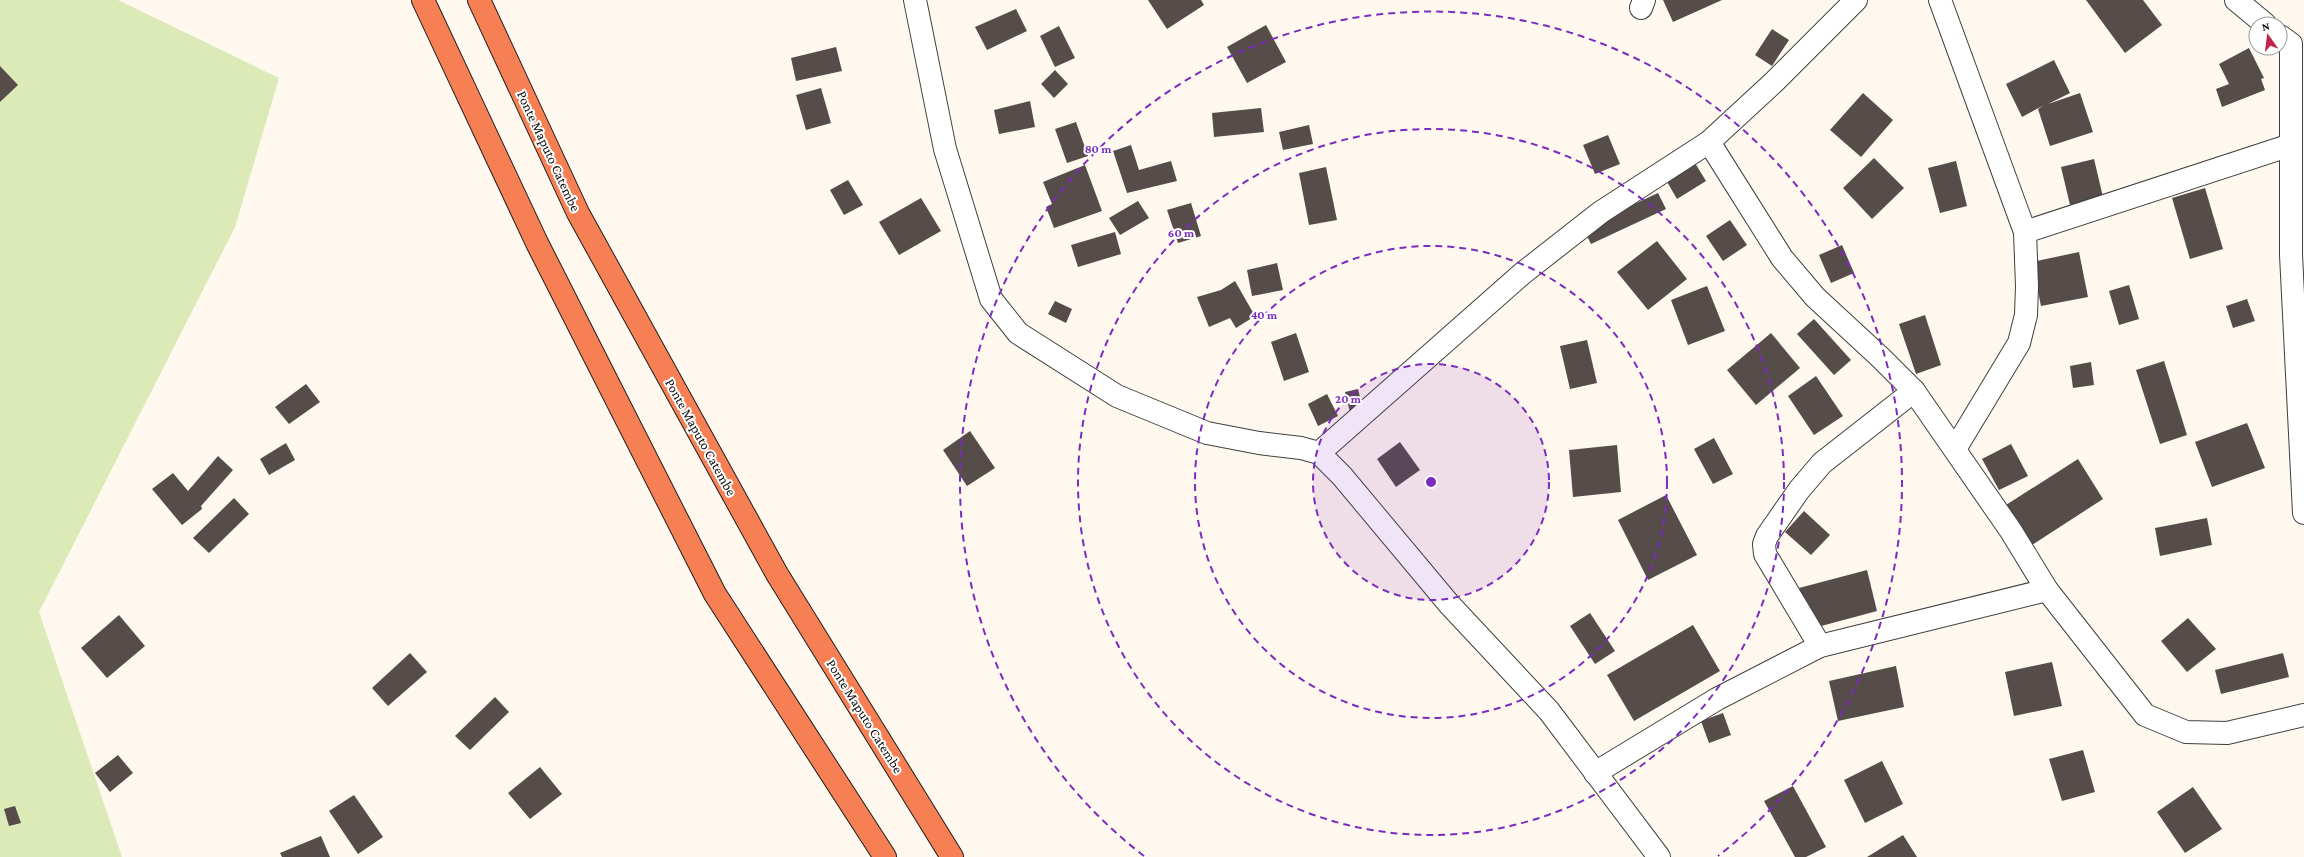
<svg xmlns="http://www.w3.org/2000/svg" width="2304" height="857" viewBox="0 0 2304 857" font-family="'Crimson Pro',serif">
<rect width="100%" height="100%" fill="#fff8ee"/>
<polygon fill="#dbeab7" points="0,0 118,0 279,78 235,227 39,612 122,857 0,857"/>
<g fill="#564c49">
<polygon points="1148,0 1201,0 1204,5 1167,29"/>
<polygon points="1663,0 1722,0 1673,22"/>
<polygon points="2086,0 2143,0 2162,25 2125,53"/>
<polygon points="1016,9 1027,31 987,50 975,27"/>
<polygon points="1266,25 1286,62 1247,83 1227,47"/>
<polygon points="1059,26 1075,58 1055,67 1040,36"/>
<polygon points="1772,29 1789,40 1772,66 1755,55"/>
<polygon points="836,47 842,71 796,81 791,58"/>
<polygon points="2249,48 2264,78 2261,79 2265,90 2222,107 2216,89 2229,84 2219,64"/>
<polygon points="2054,60 2070,93 2048,104 2080,93 2093,132 2050,146 2038,109 2044,105 2022,117 2006,84"/>
<polygon points="0,66 18,85 0,102"/>
<polygon points="1055,70 1068,84 1054,98 1041,84"/>
<polygon points="821,88 831,123 806,130 796,95"/>
<polygon points="1863,93 1893,120 1861,157 1830,130"/>
<polygon points="1030,101 1035,127 999,134 994,110"/>
<polygon points="1261,108 1264,132 1214,137 1212,113"/>
<polygon points="1076,122 1088,156 1067,163 1055,129"/>
<polygon points="1309,125 1313,144 1283,150 1279,132"/>
<polygon points="1608,135 1620,164 1595,174 1583,145"/>
<polygon points="1131,145 1139,170 1171,161 1177,181 1127,193 1113,151"/>
<polygon points="1874,158 1904,188 1872,219 1843,188"/>
<polygon points="2094,159 2103,197 2070,205 2061,167"/>
<polygon points="1956,161 1967,206 1940,213 1928,168"/>
<polygon points="1695,163 1706,181 1677,199 1666,180"/>
<polygon points="1085,165 1102,211 1054,228 1046,207 1052,204 1043,182"/>
<polygon points="1326,167 1337,220 1309,225 1299,173"/>
<polygon points="848,180 863,205 844,215 830,190"/>
<polygon points="2205,188 2223,249 2190,259 2172,198"/>
<polygon points="1658,193 1666,209 1591,244 1583,228"/>
<polygon points="921,198 941,231 899,255 879,222"/>
<polygon points="1138,201 1149,218 1120,235 1109,218"/>
<polygon points="1191,203 1201,236 1178,243 1167,210"/>
<polygon points="1730,220 1747,245 1723,261 1706,236"/>
<polygon points="1115,232 1121,254 1078,267 1071,245"/>
<polygon points="1657,241 1687,279 1648,310 1617,272"/>
<polygon points="1842,245 1854,273 1831,283 1819,255"/>
<polygon points="2079,252 2088,297 2041,306 2032,262"/>
<polygon points="1277,263 1283,290 1252,296 1247,270"/>
<polygon points="1235,281 1255,316 1236,328 1230,318 1209,327 1197,297 1221,290"/>
<polygon points="2129,285 2139,319 2119,325 2109,291"/>
<polygon points="1707,286 1725,331 1688,345 1671,300"/>
<polygon points="2247,299 2255,321 2233,328 2226,306"/>
<polygon points="1055,301 1072,309 1066,323 1048,314"/>
<polygon points="1925,315 1941,365 1916,374 1899,324"/>
<polygon points="1814,319 1851,360 1834,375 1797,334"/>
<polygon points="1296,333 1309,372 1284,381 1271,342"/>
<polygon points="1771,333 1800,368 1756,405 1727,370"/>
<polygon points="1587,340 1597,383 1570,389 1560,346"/>
<polygon points="2164,361 2187,435 2160,444 2136,370"/>
<polygon points="2091,362 2094,385 2073,388 2070,366"/>
<polygon points="1816,376 1843,416 1814,435 1788,396"/>
<polygon points="306,384 320,402 289,424 275,407"/>
<polygon points="1358,389 1363,409 1350,412 1345,392"/>
<polygon points="1327,394 1338,416 1318,426 1308,404"/>
<polygon points="2247,423 2265,468 2212,487 2195,442"/>
<polygon points="970,431 995,468 967,486 943,450"/>
<polygon points="1714,438 1733,474 1713,484 1694,449"/>
<polygon points="1400,442 1420,470 1396,487 1377,459"/>
<polygon points="286,443 295,460 269,475 260,459"/>
<polygon points="2011,444 2028,476 1999,490 1982,459"/>
<polygon points="1617,445 1621,492 1573,497 1569,450"/>
<polygon points="218,456 233,470 201,506 202,509 182,525 152,489 173,473 188,491"/>
<polygon points="2078,459 2103,499 2032,545 2006,505"/>
<polygon points="1666,495 1697,555 1648,580 1618,520"/>
<polygon points="234,498 249,514 209,553 193,538"/>
<polygon points="1804,511 1830,535 1811,555 1785,532"/>
<polygon points="2207,518 2212,545 2160,556 2155,528"/>
<polygon points="1867,570 1877,611 1810,629 1799,588"/>
<polygon points="1590,613 1615,651 1595,664 1570,626"/>
<polygon points="119,615 145,646 107,678 81,648"/>
<polygon points="2188,618 2216,649 2187,672 2161,641"/>
<polygon points="1693,625 1720,671 1634,721 1607,675"/>
<polygon points="410,653 427,672 388,706 372,688"/>
<polygon points="2283,653 2289,677 2221,694 2215,670"/>
<polygon points="2052,662 2062,706 2014,716 2005,672"/>
<polygon points="1896,666 1904,707 1838,721 1829,681"/>
<polygon points="495,697 509,712 470,750 455,736"/>
<polygon points="1723,713 1731,735 1709,743 1701,721"/>
<polygon points="2083,750 2095,792 2062,801 2049,759"/>
<polygon points="118,755 133,773 110,792 95,773"/>
<polygon points="1882,761 1903,804 1865,823 1844,780"/>
<polygon points="540,767 562,794 530,819 508,793"/>
<polygon points="1793,786 1826,847 1806,857 1795,857 1764,801"/>
<polygon points="2193,787 2222,829 2185,853 2157,812"/>
<polygon points="354,795 383,837 358,854 329,811"/>
<polygon points="15,806 21,823 9,826 4,809"/>
<polygon points="1903,835 1917,857 1867,857"/>
<polygon points="321,836 330,857 282,857 280,853"/>
</g>
<g fill="none" stroke-linecap="round" stroke-linejoin="round">
<defs>
<g id="street">
<polyline points="915,0 945,149 991,299 1018,333 1117,396 1207,433 1259,443 1301,448 1319,453 1342,476 1449,604 1549,711 1659,857"/>
<polyline points="1940,0 2025,232 2027,286 2026,315 2019,343 1955,449"/>
<polyline points="2236,0 2265,24"/>
<polyline points="1641,8 1644,0"/>
<polyline points="2280,36 2291,44 2291,255 2304,513"/>
<polyline points="1709,142 1782,258 1815,297 1881,358 1914,391 2011,531 2047,590 2145,715 2186,732 2227,733 2304,715"/>
<polyline points="2025,232 2291,145"/>
<polyline points="1319,453 1523,273 1601,212 1709,142 1774,82 1856,0"/>
<polyline points="1820,646 1765,554 1764,544 1767,536 1799,490 1822,463 1914,391"/>
<polyline points="1595,773 1717,699 1820,646 2047,590"/>
</g>
<g id="highway">
<polyline points="423,0 537,243 715,594 885,857"/>
<polyline points="479,0 578,213 777,574 952,857"/>
</g>
</defs>
<use href="#street" stroke="#404040" stroke-width="24"/>
<use href="#highway" stroke="#1e1e1e" stroke-width="24"/>
<use href="#street" stroke="#fff" stroke-width="22"/>
<use href="#highway" stroke="#f68054" stroke-width="22"/>
</g>
<circle cx="1431" cy="482" r="118" fill="#7b2cbf" fill-opacity=".12"/>
<g fill="none" stroke="#7b2cbf" stroke-width="2" stroke-dasharray="7 5">
<circle cx="1431" cy="482" r="118"/>
<circle cx="1431" cy="482" r="236"/>
<circle cx="1431" cy="482" r="353"/>
<path d="M1144 856A471 471 0 1 1 1718 856"/>
</g>
<g text-anchor="middle" stroke-width="4" stroke-linejoin="round" paint-order="stroke">
<g font-size="14" fill="#0d0d0d" stroke="#fff">
<text transform="translate(549 151) rotate(65)" y="5">Ponte Maputo Catembe</text>
<text transform="translate(701 437) rotate(61)" y="5">Ponte Maputo Catembe</text>
<text transform="translate(865 716) rotate(58)" y="5">Ponte Maputo Catembe</text>
</g>
</g>
<circle cx="1431" cy="482" r="6" fill="#7b2cbf" stroke="#fff" stroke-width="2"/>
<g font-size="12" text-anchor="middle" font-weight="bold" fill="#7b2cbf" stroke="#fff" stroke-width="4" stroke-linejoin="round" paint-order="stroke">
<text x="1098" y="153">80 m</text>
<text x="1181" y="237">60 m</text>
<text x="1264" y="319">40 m</text>
<text x="1348" y="403">20 m</text>
</g>
<g transform="translate(2268 36) rotate(346)"><circle r="19" fill="#ffffff" stroke="#9e9e9e"/>
<path d="M0-3L7 15L0 10L-7 15Z" fill="#c02348"/>
<text y="-6" font-size="11" font-weight="bold" text-anchor="middle" fill="#0d0d0d">N</text>
</g>
</svg>
